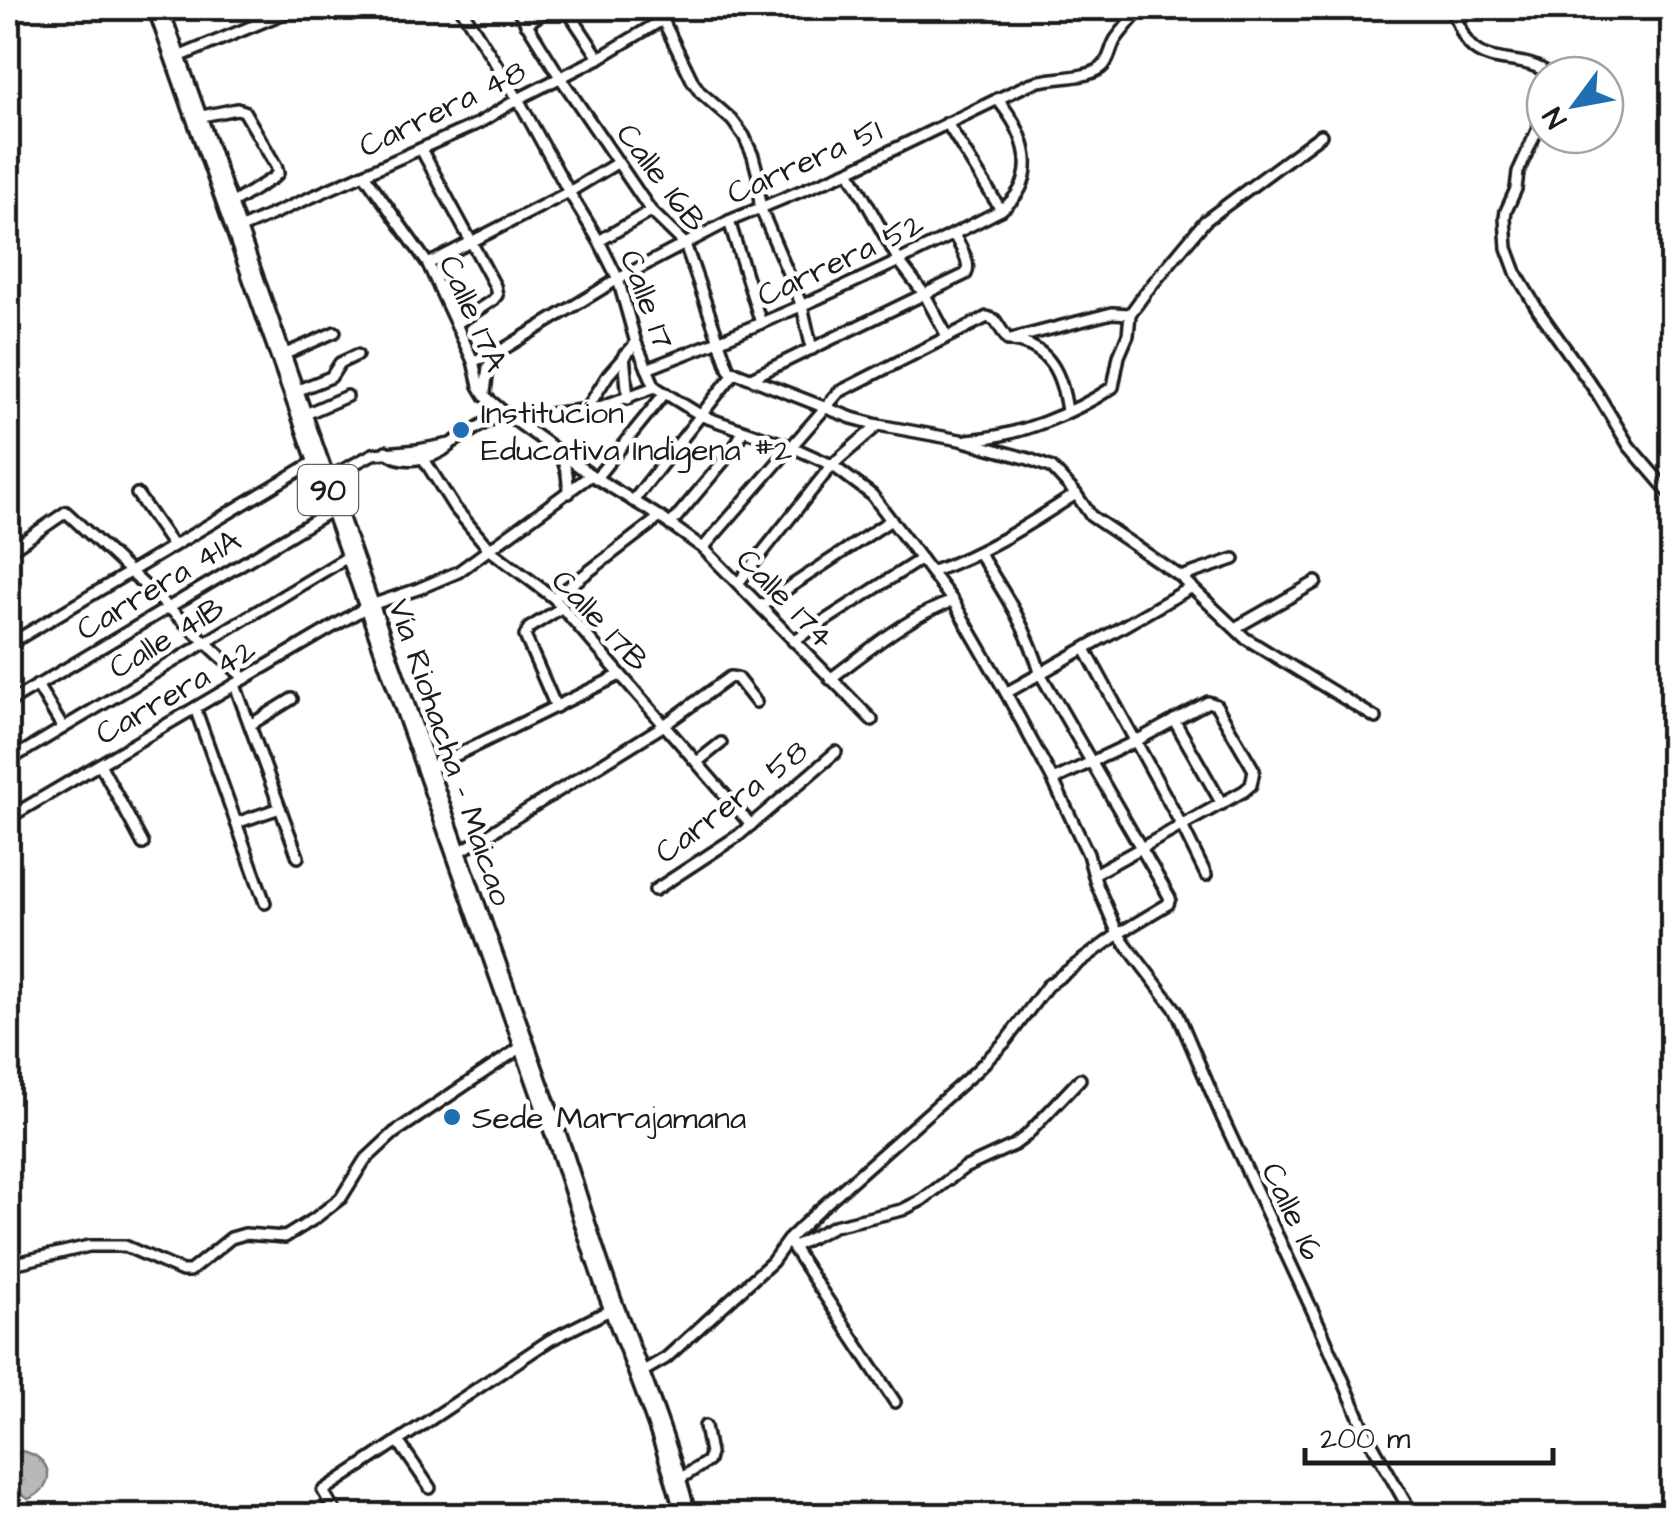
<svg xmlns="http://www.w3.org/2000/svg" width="1680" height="1523" viewBox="0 0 1680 1523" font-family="'Architects Daughter',sans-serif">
<defs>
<pattern id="water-ripples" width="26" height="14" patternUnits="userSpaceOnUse" patternTransform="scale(2.5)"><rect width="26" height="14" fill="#b8b8b8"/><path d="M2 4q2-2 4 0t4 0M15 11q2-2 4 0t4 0" fill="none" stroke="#9e9e9e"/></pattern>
</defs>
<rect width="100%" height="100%" fill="#fff"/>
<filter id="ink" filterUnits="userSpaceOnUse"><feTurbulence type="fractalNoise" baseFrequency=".01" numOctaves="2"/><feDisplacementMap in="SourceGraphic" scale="20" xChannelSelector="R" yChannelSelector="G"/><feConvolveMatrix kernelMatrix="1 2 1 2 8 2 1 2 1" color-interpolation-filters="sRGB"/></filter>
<g filter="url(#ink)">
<path fill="url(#water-ripples)" stroke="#7a7a7a" stroke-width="2.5" d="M21,1451C52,1456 59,1487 28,1499C6,1485 0,1469 21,1451Z"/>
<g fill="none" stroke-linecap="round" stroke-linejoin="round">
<defs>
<g id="street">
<polyline points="461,8 518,99 569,192 599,241 618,279 636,343 655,387 702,416 792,447 832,465 872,495 953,601 1006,693 1053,780 1088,854 1096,883 1118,934 1176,1010 1222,1117 1322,1331 1366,1433 1413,1516"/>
<polyline points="517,8 560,77 651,211 685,244 729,370 852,418 878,425 960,440 1029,459 1052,468 1076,494 1091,516 1181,577 1245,638 1376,718"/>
<polyline points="566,8 599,58"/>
<polyline points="657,8 693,82 700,92 732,120 744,136 753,156 758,175 760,207 802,306 812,349"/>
<path d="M1449,8C1460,20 1460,38 1474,49C1496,66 1527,55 1550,75"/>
<polyline points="526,24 550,8"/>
<polyline points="176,58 296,8"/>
<polyline points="1545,113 1518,172 1516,189 1506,211 1505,218 1507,248 1517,275 1538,310 1597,393 1629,446 1672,496"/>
<polyline points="197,117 237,109 244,111 276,166 278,173 273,178 228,206"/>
<polyline points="947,123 1001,210"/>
<polyline points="421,149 495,286 497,295 493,300 456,324"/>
<polyline points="849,171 899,261 925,295 947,336"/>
<polyline points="364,174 428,264 473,361 479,386 485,396 506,414 591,475 660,517 703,548 872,720"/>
<polyline points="729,221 761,323"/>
<polyline points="237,230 479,123 518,99 599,58 664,19"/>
<polyline points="599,241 651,211"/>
<polyline points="428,264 569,192 617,163"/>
<path d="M1013,341C1051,347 1062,376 1067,411"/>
<polyline points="624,355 628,399"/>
<polyline points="281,356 335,332"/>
<path d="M473,361L497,353L618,279L729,221L849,171L1029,84C1049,76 1085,80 1101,68C1110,61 1110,48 1116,39C1124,28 1133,18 1142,8"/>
<path d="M647,369C768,323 886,270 1001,210C1043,179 1026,133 997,99"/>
<path d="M751,378L966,274C972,262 959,246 954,234"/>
<polyline points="293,392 331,377 340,363 357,355"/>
<polyline points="485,393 488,367 497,353"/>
<polyline points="586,410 608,375 636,343"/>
<polyline points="301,416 347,396"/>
<path d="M967,440C1016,437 1073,414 1113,387L1119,356L1128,335L1130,314L1146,292L1205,221L1321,135"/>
<polyline points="418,450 454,507 490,550 554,598 751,825"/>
<path d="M386,451C400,466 434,459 449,446"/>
<polyline points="562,456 567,474 569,493"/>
<polyline points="596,478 665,393"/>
<polyline points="324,480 373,454 418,450 450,444 490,420 506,414 549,414 597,408 655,387"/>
<polyline points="137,494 173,546"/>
<polyline points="633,501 735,372"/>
<polyline points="670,525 733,450 743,431"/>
<polyline points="703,548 839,392 987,317 995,320 1008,340 1112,313 1130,314"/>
<polyline points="8,552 66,512 245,679"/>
<path d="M931,572C985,553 1028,525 1076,494"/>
<polyline points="1181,577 1234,559"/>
<polyline points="739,582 832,465 878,425"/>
<polyline points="554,598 660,517"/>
<polyline points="761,606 891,520"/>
<polyline points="1235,628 1316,582"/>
<polyline points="793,641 921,559"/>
<polyline points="8,645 317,460"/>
<polyline points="1085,649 1182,826 1206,875"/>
<path d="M830,679C868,651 908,616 953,601"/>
<polyline points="37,685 63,728"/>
<polyline points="235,685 298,857"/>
<polyline points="1006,693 1192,587"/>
<polyline points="8,703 334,509"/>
<polyline points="556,707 525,636 529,628 561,608"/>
<polyline points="195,708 265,903"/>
<polyline points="1174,720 1222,804"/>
<polyline points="250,725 292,699"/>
<polyline points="8,761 351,555"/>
<polyline points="697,762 721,743"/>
<polyline points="100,764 143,844"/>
<polyline points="426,770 620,675"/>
<polyline points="1053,780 1136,741 1208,702 1216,705 1254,770 1251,785 1244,791 1094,874"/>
<polyline points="8,818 368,606 418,589 458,572 591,475"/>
<polyline points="236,823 280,808"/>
<polyline points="458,853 663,726 730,677 737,678 756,702"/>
<polyline points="655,890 739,835 836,752"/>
<polyline points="790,1243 895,1402"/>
<polyline points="793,1247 834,1226 902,1210 922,1200 964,1168 1014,1145 1026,1136 1080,1079"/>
<polyline points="8,1265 89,1246 125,1246 182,1271 190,1271 231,1238 245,1234 285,1237 314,1219 341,1198 364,1161 394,1133 523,1046"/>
<path d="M640,1373L666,1358L772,1262L788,1240L820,1209L976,1071L1005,1042L1047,986L1118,934L1168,904L1170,898L1041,675C1027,627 1005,594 979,553"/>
<polyline points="398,1441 430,1488"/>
<polyline points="678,1480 708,1461 710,1453 705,1426"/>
<polyline points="338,1516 323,1491 550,1340 614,1308"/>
</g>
<path id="highway" d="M158,8L561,1149C579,1203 595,1258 615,1311C641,1378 668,1445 686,1516"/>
</defs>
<use href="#street" stroke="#1c1c1c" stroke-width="16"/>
<use href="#highway" stroke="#1c1c1c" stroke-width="25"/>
<use href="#street" stroke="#fff" stroke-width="9"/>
<use href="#highway" stroke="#fff" stroke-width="18"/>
</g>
</g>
<g fill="#1f6fb2" stroke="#fff" stroke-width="4">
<circle cx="461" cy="430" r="10"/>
<circle cx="452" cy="1117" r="10"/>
</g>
<g text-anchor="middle" stroke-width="9" stroke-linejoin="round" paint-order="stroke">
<rect fill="#fff" stroke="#606060" stroke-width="2.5" x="298" y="465" width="60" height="50" rx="8"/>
<g font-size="30" font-weight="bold" fill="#1c1c1c">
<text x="328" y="500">90</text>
</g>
<g font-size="32" fill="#1c1c1c" stroke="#fff">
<text transform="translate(442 108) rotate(-26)" y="11">Carrera 48</text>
<text transform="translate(804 161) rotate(-24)" y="11">Carrera 51</text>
<text transform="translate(662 177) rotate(53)" y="11">Calle 16B</text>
<text transform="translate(840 259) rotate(-25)" y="11">Carrera 52</text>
<text transform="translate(648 299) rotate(70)" y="11">Calle 17</text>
<text transform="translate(474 313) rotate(66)" y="11">Calle 17A</text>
<text transform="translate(158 584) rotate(-31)" y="11">Carrera 41A</text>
<text transform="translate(786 598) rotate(46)" y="11">Calle 174</text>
<text transform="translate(601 620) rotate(47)" y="11">Calle 17B</text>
<text transform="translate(166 637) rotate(-31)" y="11">Calle 41B</text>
<text transform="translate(175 691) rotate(-30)" y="11">Carrera 42</text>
<text transform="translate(451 752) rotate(71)" y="11">Vía Riohacha - Maicao</text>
<text transform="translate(731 801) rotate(-37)" y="11">Carrera 58</text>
<text transform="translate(1293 1211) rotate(65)" y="11">Calle 16</text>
</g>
<g font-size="32" fill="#1c1c1c" stroke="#fff" text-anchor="start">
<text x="481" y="423">Institucion<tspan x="481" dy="37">Educativa Indigena #2</tspan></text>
<text x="472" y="1128">Sede Marrajamana</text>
</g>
</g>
<rect width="1680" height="1523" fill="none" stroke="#fff" stroke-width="40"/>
<rect x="20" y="20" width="1640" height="1483" fill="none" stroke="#1c1c1c" stroke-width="4" filter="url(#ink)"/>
<g transform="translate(1575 105) rotate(238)"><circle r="48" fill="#ffffff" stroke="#a4a4a4" stroke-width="2.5"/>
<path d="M0-8L18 38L0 25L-18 38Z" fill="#1f6fb2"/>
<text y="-15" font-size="28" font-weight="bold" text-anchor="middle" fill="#1c1c1c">N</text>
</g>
<path d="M1305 1448v15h248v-15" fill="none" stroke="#1c1c1c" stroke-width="5"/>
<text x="1320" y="1448" font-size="30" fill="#1c1c1c" stroke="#ffffff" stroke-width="8" paint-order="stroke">200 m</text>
</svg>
